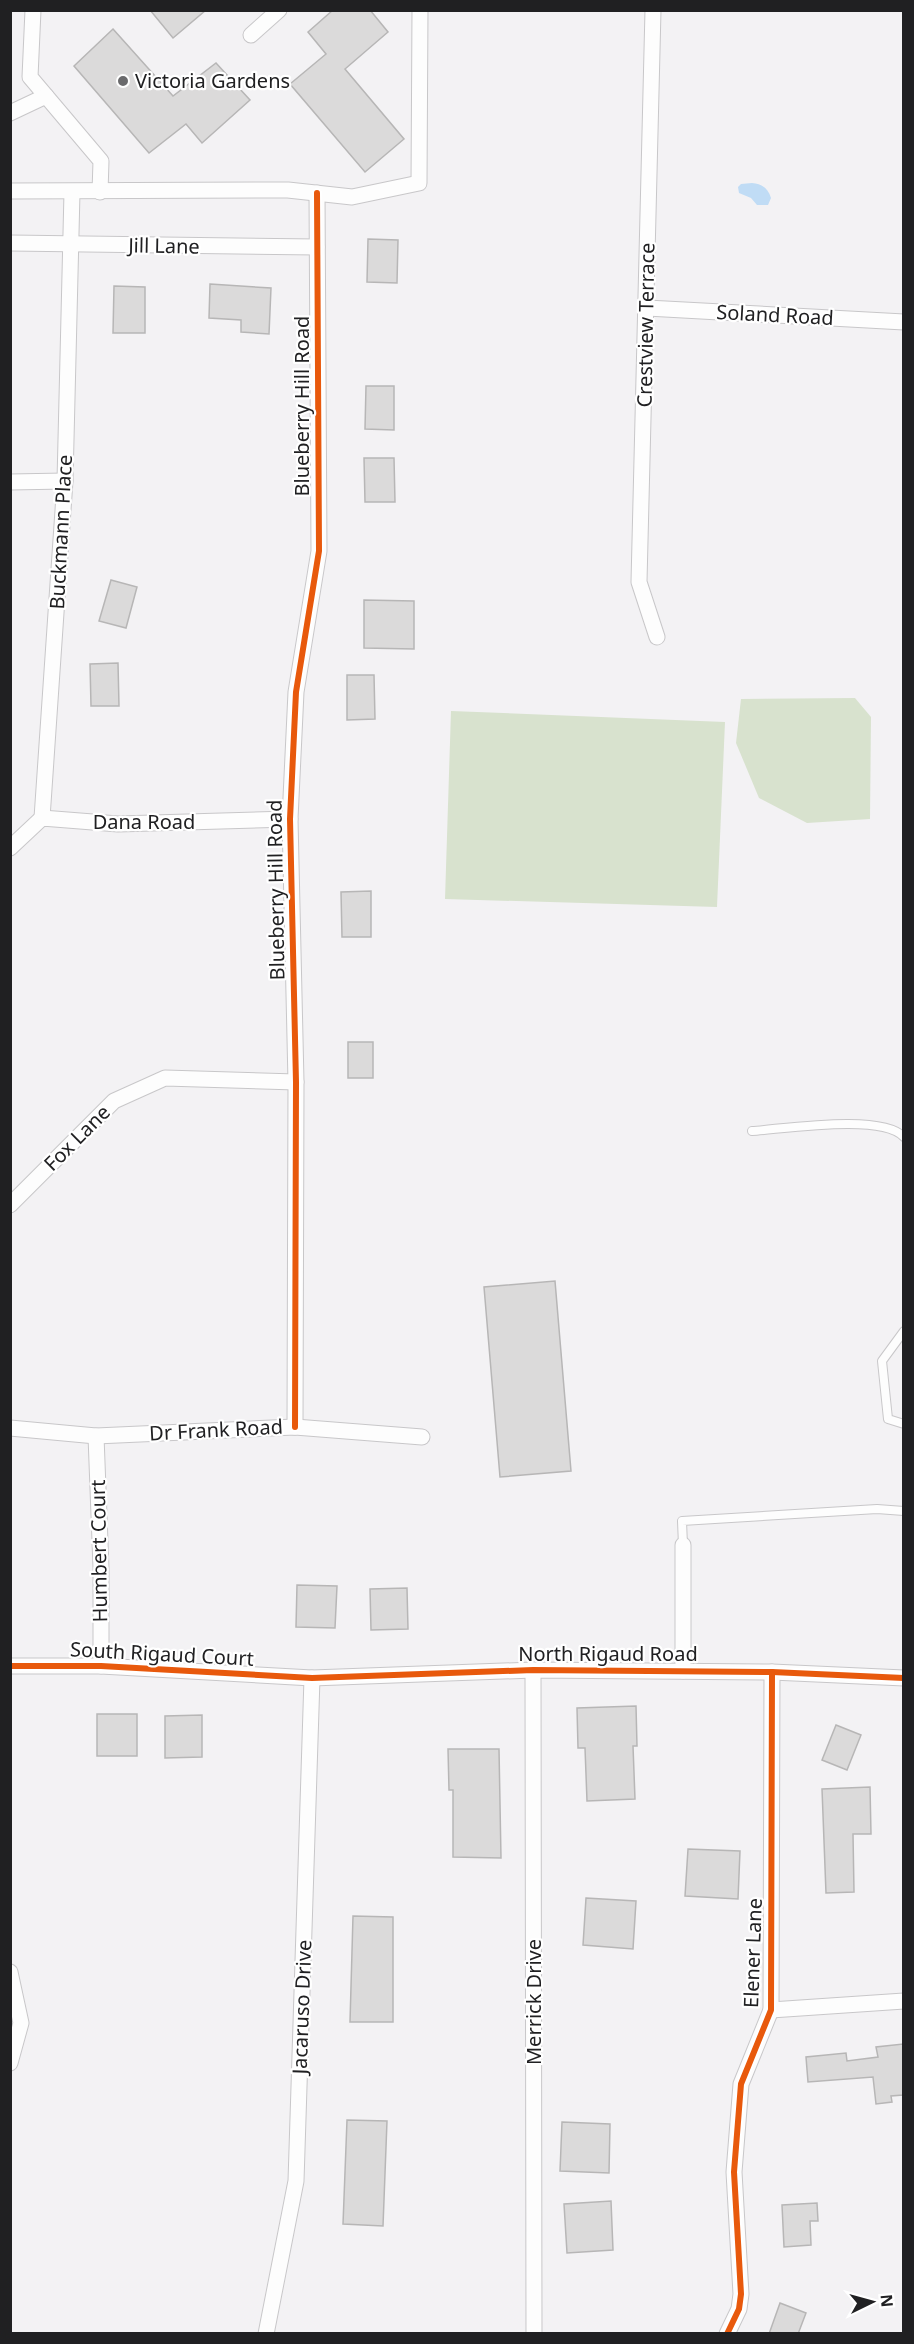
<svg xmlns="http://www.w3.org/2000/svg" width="914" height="2344" viewBox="0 0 914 2344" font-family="'Noto Sans',sans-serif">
<rect width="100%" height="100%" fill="#f3f2f4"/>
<g fill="#d8e2ce">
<polygon points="855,698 871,717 870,819 807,823 759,798 736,743 741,699"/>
<polygon points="451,711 725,722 717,907 445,899"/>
</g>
<path fill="#c0dcf5" d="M752,183C762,184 768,188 771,198L768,205H757L751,198L739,193L738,187L741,184Z"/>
<g fill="#dbdada" stroke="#b7b6b6" stroke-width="1.5">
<polygon points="150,10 206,10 173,38"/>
<polygon points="333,10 370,10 388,32 345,69 404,139 365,172 290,84 326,54 308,32"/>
<polygon points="113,29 173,96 216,63 250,100 202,143 186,124 149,153 74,66"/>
<polygon points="368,239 398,240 397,283 367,282"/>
<polygon points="210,284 271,288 269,334 241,332 241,320 209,318"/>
<polygon points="114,286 145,287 145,333 113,333"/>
<polygon points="366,386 394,386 394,430 365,429"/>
<polygon points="364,458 394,458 395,502 365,502"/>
<polygon points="111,580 137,587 126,628 99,621"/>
<polygon points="364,600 414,601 414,649 364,648"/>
<polygon points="118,663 119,706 91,706 90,664"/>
<polygon points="347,675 374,675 375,719 347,720"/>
<polygon points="371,891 371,937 342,937 341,892"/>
<rect x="348" y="1042" width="25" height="36"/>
<polygon points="555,1281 571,1471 500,1477 484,1287"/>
<polygon points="297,1585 337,1586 335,1628 296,1627"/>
<polygon points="407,1588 408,1629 371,1630 370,1589"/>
<polygon points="636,1706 637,1746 633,1746 635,1799 587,1801 585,1748 578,1748 577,1708"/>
<rect x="97" y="1714" width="40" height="42"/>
<polygon points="202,1715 202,1757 165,1758 165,1716"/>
<polygon points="836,1725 861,1735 847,1770 822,1760"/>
<polygon points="448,1749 499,1749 501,1858 453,1857 453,1790 449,1790"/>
<polygon points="870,1787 871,1834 853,1834 854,1892 826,1893 822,1789"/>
<polygon points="688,1849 740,1851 738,1899 685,1896"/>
<polygon points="586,1898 636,1901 633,1949 583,1945"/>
<polygon points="353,1916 393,1917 393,2022 350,2022"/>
<polygon points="903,2044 903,2095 891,2096 892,2102 876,2104 873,2077 808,2082 806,2057 846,2053 847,2061 878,2057 876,2047"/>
<polygon points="347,2120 387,2121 383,2226 343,2224"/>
<polygon points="562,2122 610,2124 609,2173 560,2171"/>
<polygon points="611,2201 613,2250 567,2253 564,2204"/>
<polygon points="817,2203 818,2221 810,2221 811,2245 784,2247 782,2205"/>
<polygon points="780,2303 806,2313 798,2334 769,2334"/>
</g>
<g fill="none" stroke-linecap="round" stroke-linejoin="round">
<defs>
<g id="service">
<path d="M752,1131C784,1129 882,1113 904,1137"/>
<polyline points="904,1331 882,1361 888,1419 904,1424"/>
<polyline points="683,1545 682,1521 877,1509 904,1511"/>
</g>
<g id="minor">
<polyline points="33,10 30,77 101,161 100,192"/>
<polyline points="653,10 639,582 657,637"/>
<polyline points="251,35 279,10"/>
<polyline points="10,113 46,96"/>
<polyline points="10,191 288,190 352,197 419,183 420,10"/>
<polyline points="10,243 317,247"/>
<polyline points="647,308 904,322"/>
<polyline points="10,482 65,481"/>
<polyline points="42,818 65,481 72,192"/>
<polyline points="10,848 42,818 118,824 290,819"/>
<polyline points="10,1205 114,1101 165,1078 296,1082"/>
<polyline points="295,1427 296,1082 290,819 296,692 319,551 317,193"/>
<polyline points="10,1428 96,1436 295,1427 422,1437"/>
<polyline points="96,1436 101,1568 101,1666"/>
<polyline points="10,1666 101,1666 312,1678 533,1670 772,1672 904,1678"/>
<polyline points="533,1670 534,2334"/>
<polyline points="683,1671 683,1545"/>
<polyline points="10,1972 21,2023 10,2063"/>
<polyline points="771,2010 904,2001"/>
<polyline points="266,2334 296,2181 312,1678"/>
<polyline points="727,2334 739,2309 741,2294 734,2172 741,2084 771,2010 772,1672"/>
</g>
</defs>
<use href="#service" stroke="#c8c7c9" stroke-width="10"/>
<use href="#minor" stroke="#c8c7c9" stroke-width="17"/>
<use href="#service" stroke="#fdfdfd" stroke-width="8"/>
<use href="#minor" stroke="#fdfdfd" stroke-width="15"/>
<defs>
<g id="cycleway">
<polyline points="295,1427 296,1082 290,819 296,692 319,551 317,193"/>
<polyline points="10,1666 101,1666 312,1678 533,1670 772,1672 904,1678"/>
<polyline points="727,2334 739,2309 741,2294 734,2172 741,2084 771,2010 772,1672"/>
</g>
</defs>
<use href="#cycleway" stroke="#fff" stroke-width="10"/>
<use href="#cycleway" stroke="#e8590c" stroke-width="6"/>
</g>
<circle fill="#6a6a6c" stroke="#fff" stroke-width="2" cx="123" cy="81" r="6"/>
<g text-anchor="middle" stroke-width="4.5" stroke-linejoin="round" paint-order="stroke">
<g font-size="20" fill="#202022" stroke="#fff" text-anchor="start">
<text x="135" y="88">Victoria Gardens</text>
</g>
<g font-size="20" fill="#202022" stroke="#fff">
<text transform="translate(164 246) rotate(1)" y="7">Jill Lane</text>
<text transform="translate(775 315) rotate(3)" y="7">Soland Road</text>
<text transform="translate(646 325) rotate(-89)" y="7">Crestview Terrace</text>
<text transform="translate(302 406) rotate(-90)" y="7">Blueberry Hill Road</text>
<text transform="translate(61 532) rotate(-87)" y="7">Buckmann Place</text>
<text x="144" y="829">Dana Road</text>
<text transform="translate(276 890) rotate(-91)" y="7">Blueberry Hill Road</text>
<text transform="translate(77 1138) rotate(-45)" y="7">Fox Lane</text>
<text transform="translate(216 1430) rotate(-3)" y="7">Dr Frank Road</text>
<text transform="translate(99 1551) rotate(-91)" y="7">Humbert Court</text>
<text transform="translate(162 1654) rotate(3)" y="7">South Rigaud Court</text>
<text x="608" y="1661">North Rigaud Road</text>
<text transform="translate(753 1953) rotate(-88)" y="7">Elener Lane</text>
<text transform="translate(534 2002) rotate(-90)" y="7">Merrick Drive</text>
<text transform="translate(302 2007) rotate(-88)" y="7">Jacaruso Drive</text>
</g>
</g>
<rect width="914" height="2344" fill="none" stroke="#202022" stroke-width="24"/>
<g transform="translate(872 2302) rotate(85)" stroke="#ffffff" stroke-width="4.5" paint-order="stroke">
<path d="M0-4.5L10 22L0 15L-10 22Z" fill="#202022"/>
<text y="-9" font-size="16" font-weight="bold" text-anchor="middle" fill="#202022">N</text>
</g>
</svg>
